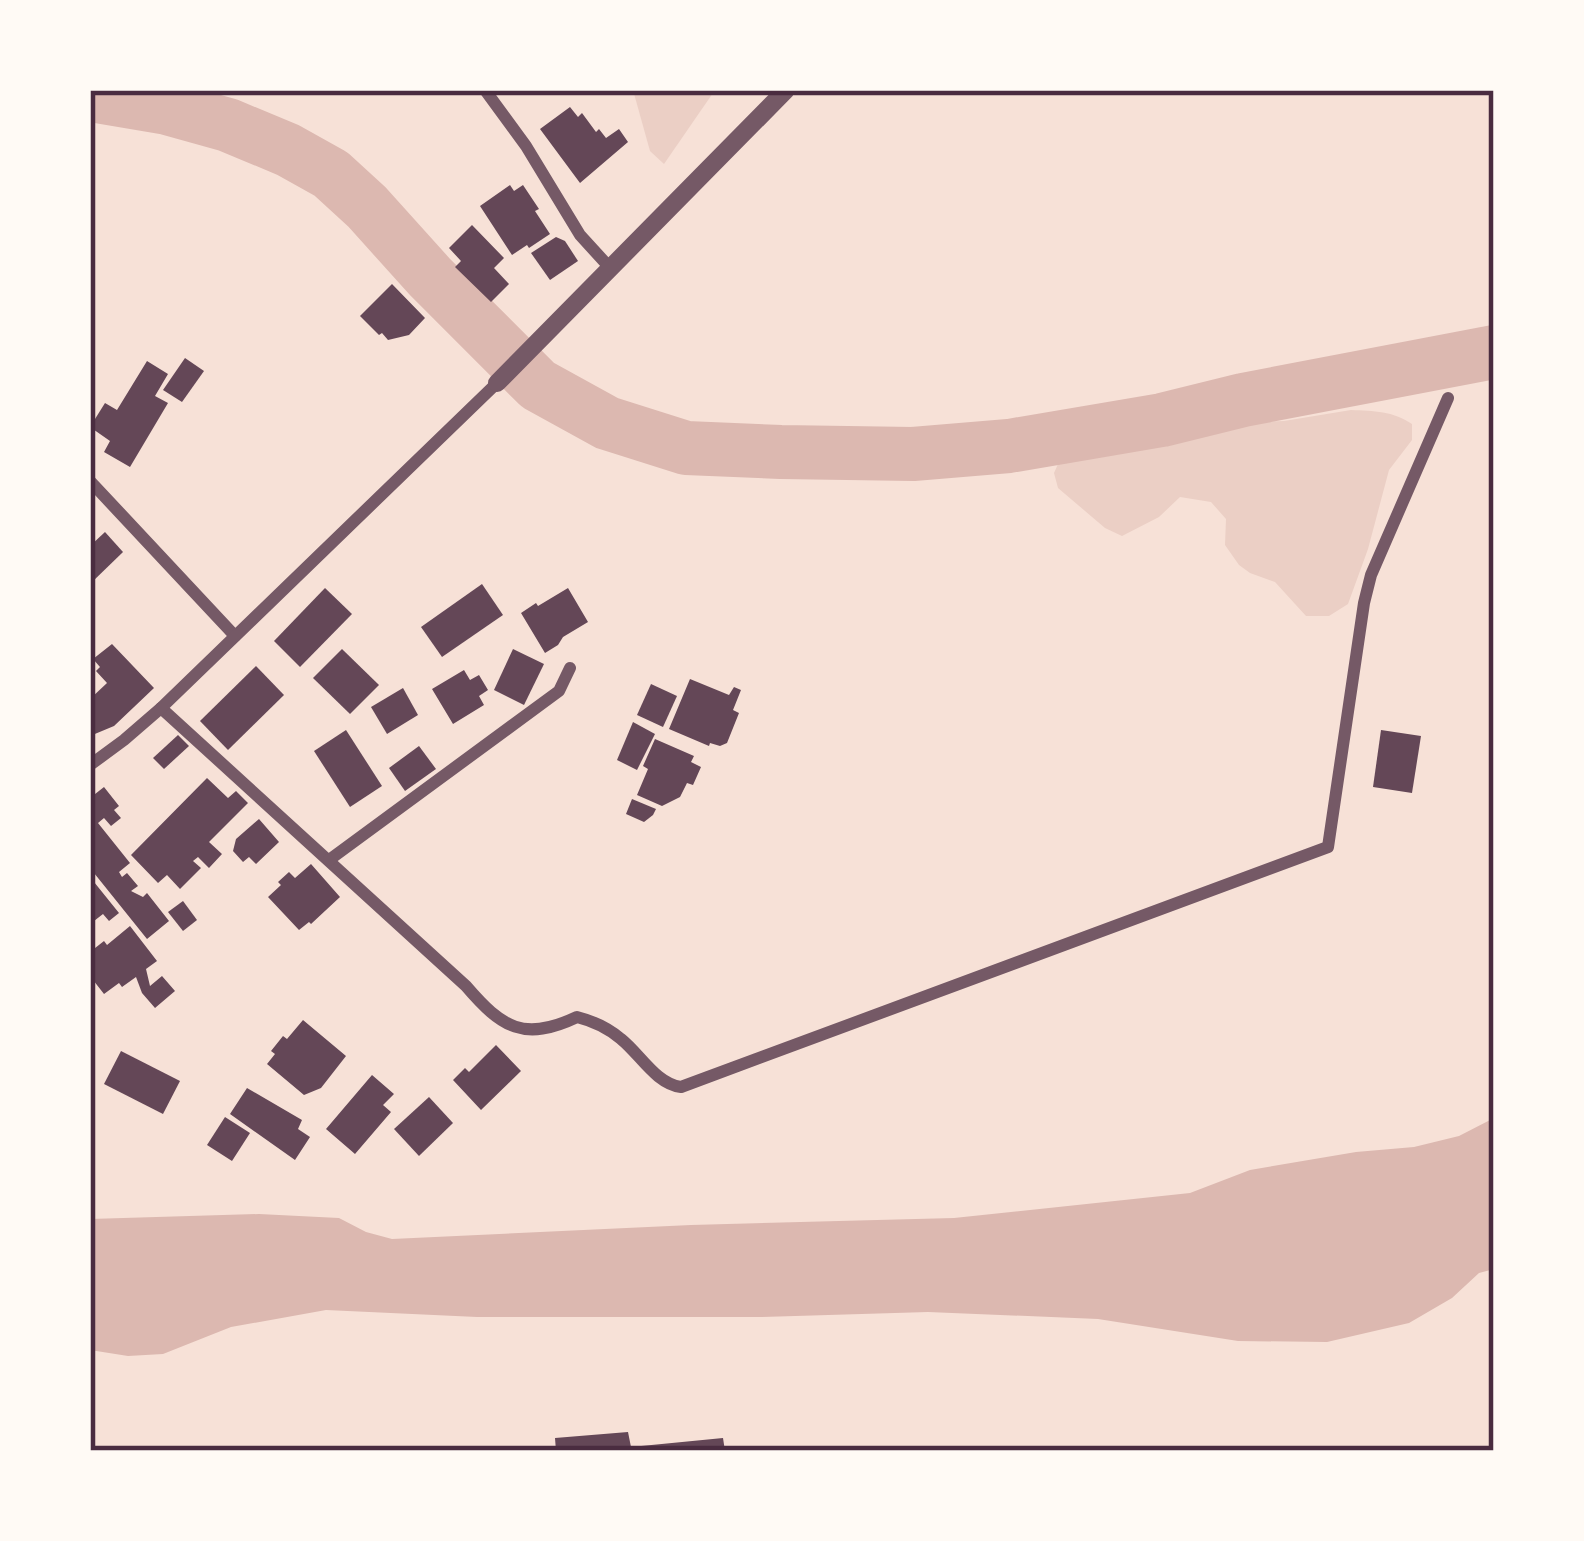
<svg xmlns="http://www.w3.org/2000/svg" width="1584" height="1541" viewBox="0 0 1584 1541" font-family="Inter,sans-serif">
<rect width="100%" height="100%" fill="#f7e1d7"/>
<g fill="#ebcfc5">
<polygon points="633,90 715,90 664,164 650,151"/>
<path d="M1351,410C1374,411 1393,411 1412,424V440L1389,470L1368,549L1348,604L1329,616H1306L1275,582L1250,573L1239,565L1225,545L1226,519L1211,502L1180,497L1159,517L1122,536L1105,528L1058,488L1054,473L1063,453L1090,440L1113,443L1162,437L1215,422L1238,427L1256,422L1284,421Z"/>
</g>
<polygon fill="#dcb8b0" points="1494,1118 1494,1269 1479,1273 1452,1298 1409,1323 1327,1342 1238,1341 1098,1319 928,1312 761,1317 477,1317 326,1310 231,1327 163,1354 128,1356 90,1350 90,1219 259,1214 339,1218 366,1232 392,1239 691,1225 954,1218 1190,1193 1250,1170 1356,1152 1414,1147 1459,1136"/>
<g fill="none" stroke-linecap="round" stroke-linejoin="round">
<polyline stroke="#dcb8b0" stroke-width="54" points="90,95 167,108 228,125 288,150 331,174 367,207 430,277 538,385 607,423 686,448 781,452 913,454 1009,446 1162,420 1243,400 1494,352"/>
</g>
<g fill="#644757">
<polygon points="570,107 578,117 582,113 596,132 599,129 606,138 619,129 628,142 580,183 540,129"/>
<polygon points="510,185 514,191 523,185 539,209 535,211 550,234 529,248 527,245 512,255 480,206"/>
<polygon points="472,225 504,258 494,268 509,284 491,302 455,267 461,261 449,248"/>
<polygon points="556,237 565,241 578,261 550,280 531,253"/>
<polygon points="392,284 425,318 409,335 388,340 382,333 379,335 360,316"/>
<polygon points="185,358 204,371 182,402 163,390"/>
<polygon points="147,361 168,374 155,396 168,403 130,467 104,452 110,441 90,427 105,403 117,410"/>
<polygon points="105,532 123,552 90,584 90,546"/>
<polygon points="482,584 503,615 442,657 421,627"/>
<polygon points="325,588 352,614 300,667 274,641"/>
<polygon points="568,588 588,622 563,637 558,645 545,653 521,613 536,603 538,606"/>
<polygon points="112,644 154,688 114,726 90,736 90,699 107,683 96,671 100,667 93,659"/>
<polygon points="342,649 379,685 350,714 313,678"/>
<polygon points="513,649 544,664 524,705 494,690"/>
<polygon points="256,666 284,695 228,750 200,721"/>
<polygon points="464,670 470,680 479,675 488,690 479,696 484,705 453,724 432,689"/>
<polygon points="690,679 729,695 734,687 741,690 733,710 739,713 727,743 720,746 710,743 709,746 669,729"/>
<polygon points="651,684 677,696 663,727 637,715"/>
<polygon points="403,688 418,715 387,734 371,707"/>
<polygon points="633,722 655,734 637,770 617,760"/>
<polygon points="346,730 382,786 350,807 314,751"/>
<polygon points="1381,730 1421,736 1412,793 1373,787"/>
<polygon points="178,735 189,746 164,769 153,758"/>
<polygon points="655,739 694,756 691,762 701,767 693,785 687,783 680,797 662,806 637,795 648,769 643,766"/>
<polygon points="419,746 436,769 405,791 389,768"/>
<polygon points="207,778 228,798 236,791 248,803 209,842 222,854 209,868 198,857 193,861 201,868 180,889 167,875 158,883 131,855"/>
<polygon points="104,787 119,806 114,810 121,818 111,826 104,818 98,823 130,863 119,872 122,877 127,873 138,886 131,891 143,897 147,893 169,921 147,939 90,868 90,798"/>
<polygon points="632,799 656,809 653,815 644,822 626,814"/>
<polygon points="259,819 279,842 256,864 249,857 243,862 233,851 236,839"/>
<polygon points="311,864 340,897 311,924 309,922 299,930 268,897 281,885 278,882 289,872 295,878"/>
<polygon points="90,877 119,913 109,921 103,914 94,921 90,915"/>
<polygon points="183,901 197,920 183,931 168,912"/>
<polygon points="130,926 157,961 146,969 150,986 162,976 175,991 155,1008 142,993 136,977 122,987 119,983 104,994 90,976 90,952 104,941 107,945"/>
<polygon points="303,1020 346,1056 321,1088 304,1095 267,1064 275,1054 271,1051 283,1036 287,1039"/>
<polygon points="496,1045 521,1071 481,1110 453,1080 465,1068 469,1072"/>
<polygon points="121,1051 180,1081 163,1114 104,1084"/>
<polygon points="372,1075 394,1094 383,1105 391,1112 355,1154 326,1129"/>
<polygon points="247,1088 302,1120 298,1129 310,1137 295,1160 230,1114"/>
<polygon points="429,1097 453,1123 419,1156 394,1129"/>
<polygon points="225,1117 250,1133 232,1161 207,1145"/>
<polygon points="628,1432 631,1447 723,1438 725,1451 556,1451 555,1438"/>
</g>
<g fill="none" stroke-linecap="round" stroke-linejoin="round">
<g stroke="#755966" stroke-width="12">
<polyline points="485,90 526,146 580,235 611,269"/>
<polyline points="90,481 235,636"/>
<path d="M161,708L466,986C502,1028 524,1042 577,1017C593,1021 608,1028 621,1039C640,1054 656,1084 681,1087L1328,847L1364,603L1371,575L1448,398"/>
<polyline points="90,765 124,740 161,708 497,383"/>
<polyline points="329,860 559,691 570,668"/>
</g>
<polyline stroke="#755966" stroke-width="18" points="497,383 786,90"/>
</g>
<rect width="1584" height="1541" fill="none" stroke="#fffaf5" stroke-width="186"/>
<rect x="93" y="93" width="1398" height="1355" fill="none" stroke="#4a2c40" stroke-width="4.5"/>
</svg>
